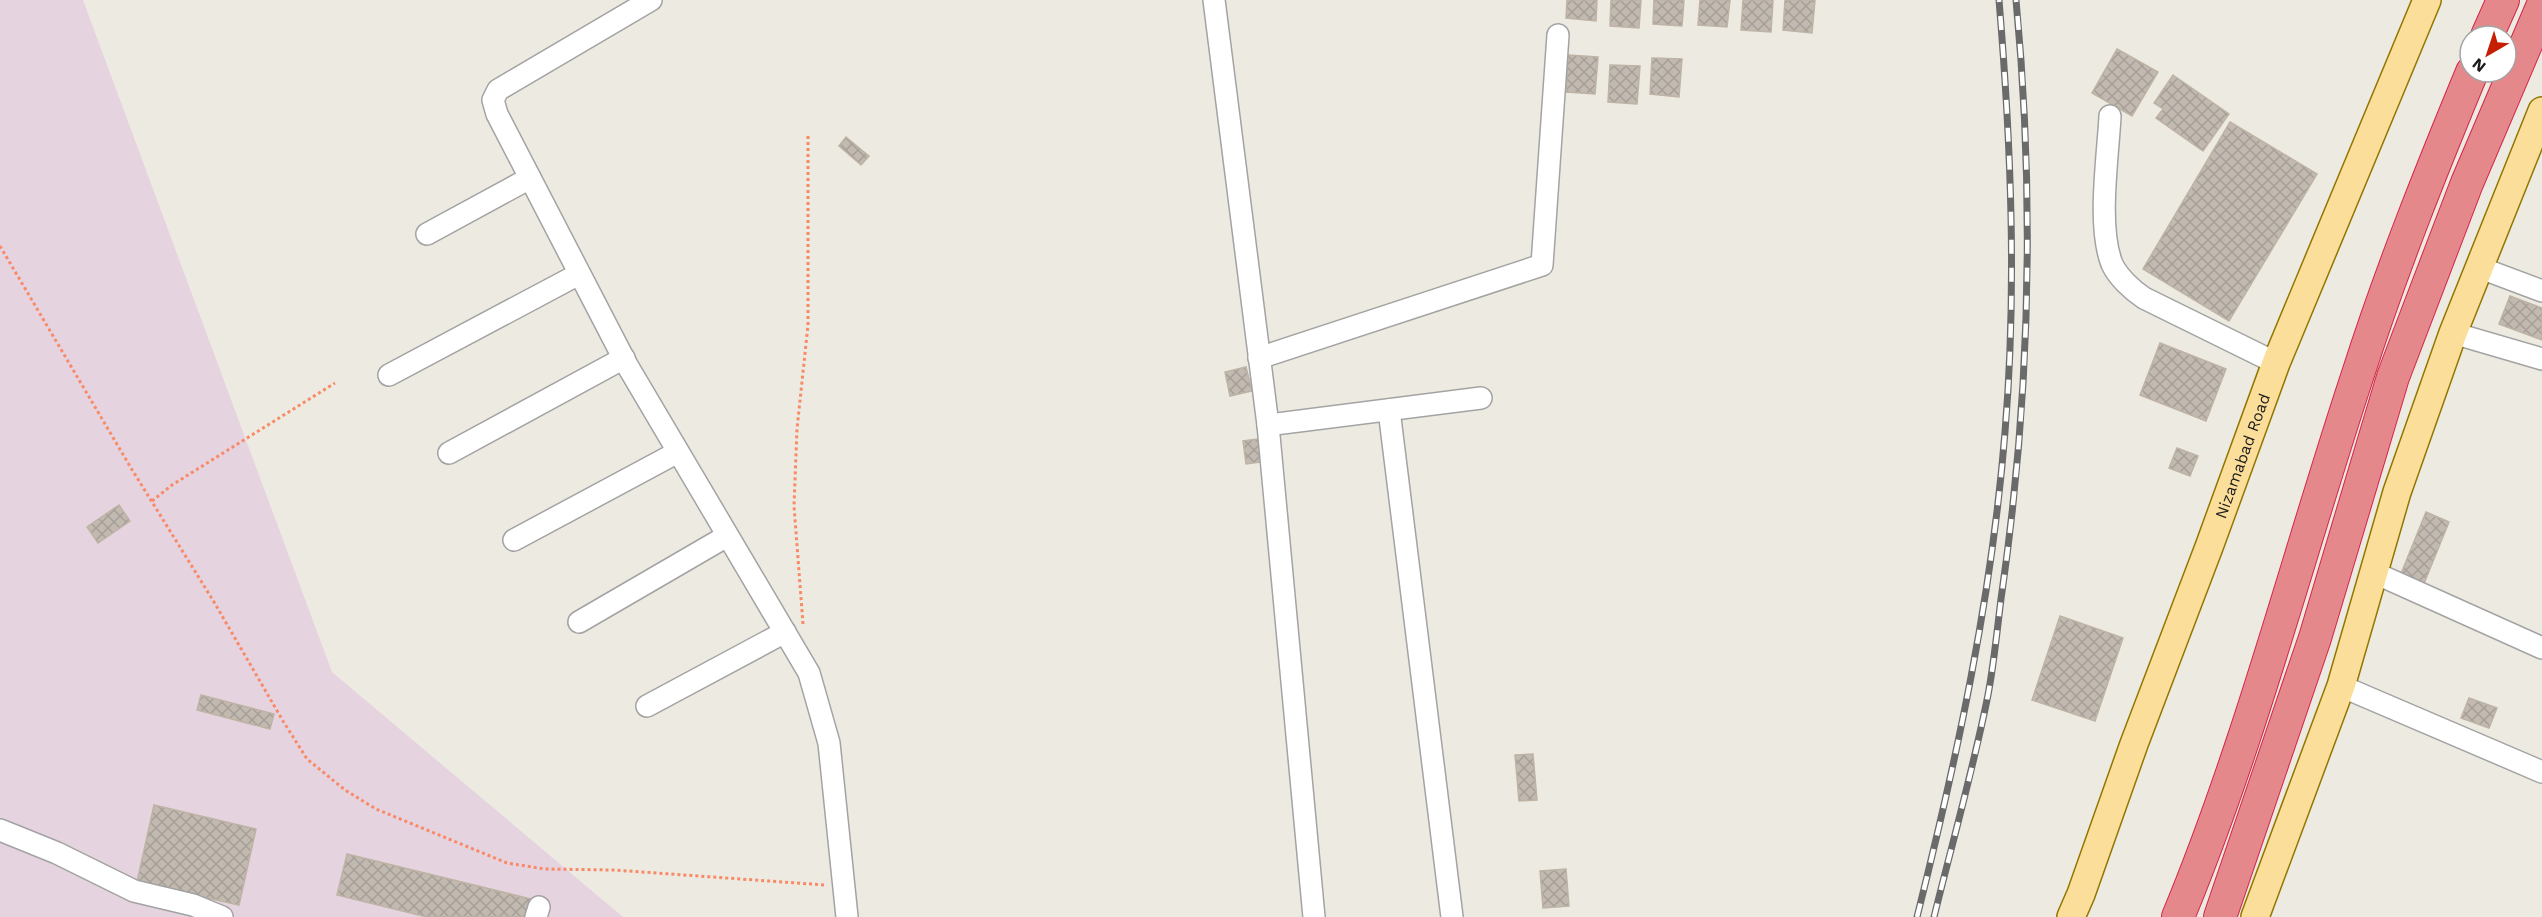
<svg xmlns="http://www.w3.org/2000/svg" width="2542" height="917" viewBox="0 0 2542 917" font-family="'Work Sans',sans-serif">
<defs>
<pattern id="building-cross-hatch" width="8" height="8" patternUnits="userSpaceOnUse" patternTransform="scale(1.5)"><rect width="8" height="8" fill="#c2bab1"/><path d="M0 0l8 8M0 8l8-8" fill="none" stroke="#a69f98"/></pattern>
</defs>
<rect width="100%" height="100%" fill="#edebe1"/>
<polygon fill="#e6d3e0" points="0,0 83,0 332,672 623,917 0,917"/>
<g fill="url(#building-cross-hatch)" stroke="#beb3a4" stroke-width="1.5">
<polygon points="1567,0 1597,0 1596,21 1566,18"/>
<polygon points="1611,0 1641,0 1639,28 1610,26"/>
<polygon points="1654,0 1684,0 1682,26 1653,24"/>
<polygon points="1700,0 1730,0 1727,27 1698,25"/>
<polygon points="1743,0 1773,0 1771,32 1741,30"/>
<polygon points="1785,0 1815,0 1812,33 1783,30"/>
<polygon points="2117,49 2158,72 2132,116 2092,93"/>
<polygon points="1568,55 1598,57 1595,94 1566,92"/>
<polygon points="1652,58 1682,59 1679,97 1650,94"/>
<polygon points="1610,65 1640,66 1637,104 1608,102"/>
<polygon points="2173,75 2229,114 2203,151 2156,118 2163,109 2154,103"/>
<polygon points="2230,122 2317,174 2229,321 2143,269"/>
<polygon points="846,137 869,156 861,165 839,146"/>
<polygon points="2510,296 2542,308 2542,340 2499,324"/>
<polygon points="2160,343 2226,369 2206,421 2140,395"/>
<polygon points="1246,367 1252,391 1230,396 1225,372"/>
<polygon points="1265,438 1268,461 1246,464 1243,441"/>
<polygon points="2177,448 2198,456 2190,476 2169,468"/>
<polygon points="119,505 130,521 98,543 87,527"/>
<polygon points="2426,512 2449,522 2423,586 2400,576"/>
<polygon points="2060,616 2123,638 2095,721 2032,700"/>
<polygon points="201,695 274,714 270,729 197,710"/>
<polygon points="2469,698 2497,708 2489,728 2461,718"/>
<polygon points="1533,754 1537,800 1519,801 1515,755"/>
<polygon points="154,805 256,829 239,905 137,882"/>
<polygon points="347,854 531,899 527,917 427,917 337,895"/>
<polygon points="1566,869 1569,906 1543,908 1540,871"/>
</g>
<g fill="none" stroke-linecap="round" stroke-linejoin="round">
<defs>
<g id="minor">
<polyline points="651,0 498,90 493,100 497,114 627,365 809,673 829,743 847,917"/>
<polyline points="1214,0 1268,425 1314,917"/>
<path d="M2110,116C2108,157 2097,226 2112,264C2118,277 2132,290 2144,298L2276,363"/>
<polyline points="427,234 530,178"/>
<polyline points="2478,267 2542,291"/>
<polyline points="2453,333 2542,359"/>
<polyline points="1259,358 1542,265 1558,35"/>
<polyline points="389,375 579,274"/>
<polyline points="1389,410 1452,917"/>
<polyline points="1268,425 1481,398"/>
<polyline points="449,453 624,358"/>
<polyline points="514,540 678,452"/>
<polyline points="2375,573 2542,648"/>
<polyline points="579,622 727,536"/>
<polyline points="2341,686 2542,772"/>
<polyline points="647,706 785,632"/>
<polyline points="0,830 57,853 134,891 193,905 222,917"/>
<polyline points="536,917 539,907"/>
</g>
<g id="major">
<path id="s1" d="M2071,917L2081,894L2134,744L2209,547L2276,363L2427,0"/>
<polyline points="2255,917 2341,686 2397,492 2453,333 2542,111"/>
</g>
<g id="highway">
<polyline points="2487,36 2503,0"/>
<path d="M2178,917C2251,741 2298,555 2358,374C2391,271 2431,171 2472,72"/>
<polyline points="2220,917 2315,638 2393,377 2467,183 2542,7"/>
</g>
</defs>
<use href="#minor" stroke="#a3a3a3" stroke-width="24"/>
<use href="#major" stroke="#927601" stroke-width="30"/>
<use href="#highway" stroke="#d42548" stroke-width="34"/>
<g stroke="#f88a67" stroke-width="3" stroke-dasharray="3 3" stroke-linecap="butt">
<polyline points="0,246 131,468 214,602 283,721 307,759 345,790 376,809 507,863 545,869 614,870 825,885"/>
<polyline points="152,501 172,485 335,383"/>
<polyline points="803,624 794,506 797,429 808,325 808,135"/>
</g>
<use href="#minor" stroke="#fff" stroke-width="21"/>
<use href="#major" stroke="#fbde99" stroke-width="27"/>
<use href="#highway" stroke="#e5888c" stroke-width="32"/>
<defs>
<g id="rail">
<path d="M1917,917C1957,758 1992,596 2005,432C2017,288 2011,144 1999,0"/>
<path d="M1934,917C1952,844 1973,770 1988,695C1994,663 1997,631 2001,599C2030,400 2035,200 2016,0"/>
</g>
</defs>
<use href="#rail" stroke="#6a6a6a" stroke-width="7"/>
<use href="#rail" stroke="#fff" stroke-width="4.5" stroke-dasharray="14" stroke-linecap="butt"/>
</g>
<g text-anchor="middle" stroke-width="5" stroke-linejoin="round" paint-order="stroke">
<g font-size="16" fill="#1c1c1c" stroke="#fff">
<text dy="6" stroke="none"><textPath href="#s1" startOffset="492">Nizamabad Road</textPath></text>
</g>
</g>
<g transform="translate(2488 54) rotate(219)"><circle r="28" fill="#ffffff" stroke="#a4a4a4" stroke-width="1.5"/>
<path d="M0-4.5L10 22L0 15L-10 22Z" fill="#c51e02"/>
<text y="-9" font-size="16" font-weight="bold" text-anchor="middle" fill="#1c1c1c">N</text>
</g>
</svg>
